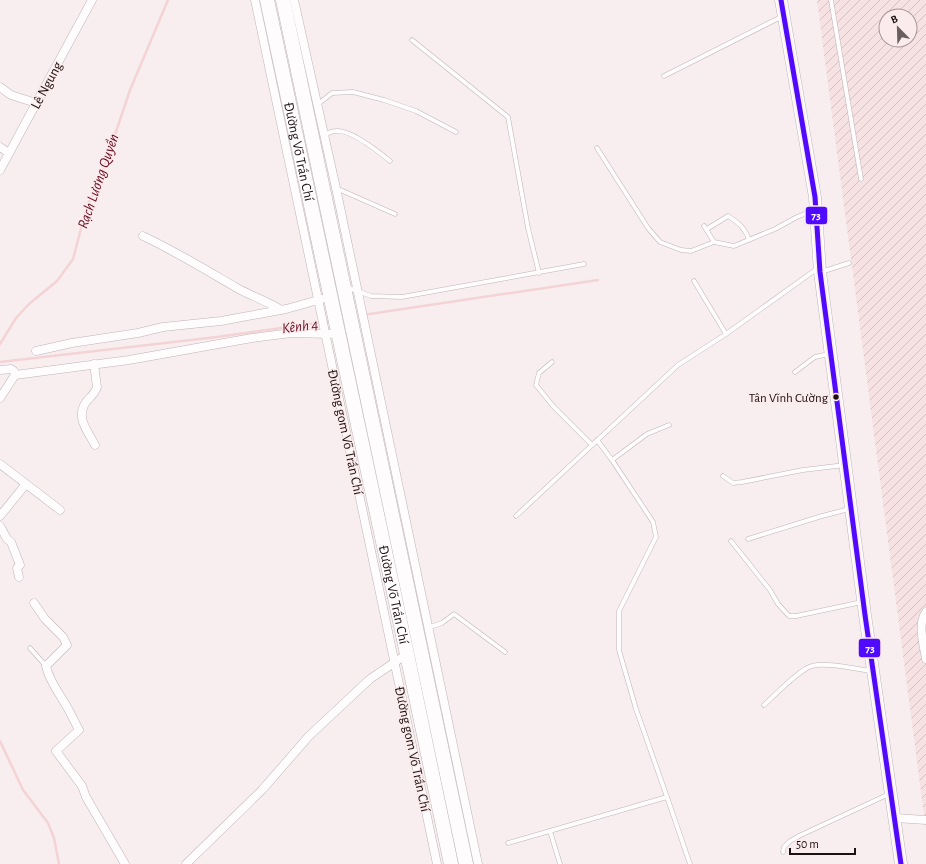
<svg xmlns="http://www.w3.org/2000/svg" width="926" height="864" viewBox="0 0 926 864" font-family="'Alegreya Sans',sans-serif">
<defs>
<pattern id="industrial-furrows" width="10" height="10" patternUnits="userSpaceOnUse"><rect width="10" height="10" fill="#f6e1e3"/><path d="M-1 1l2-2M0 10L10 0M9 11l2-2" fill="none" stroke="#d2c0c2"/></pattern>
</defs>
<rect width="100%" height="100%" fill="#f8eef0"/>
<path fill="url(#industrial-furrows)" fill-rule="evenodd" d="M817,0H926V830ZM886,16H910V40H886Z"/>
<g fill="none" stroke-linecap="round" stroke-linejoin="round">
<g stroke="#f4d3d5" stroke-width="2.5">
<polyline points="363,315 598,280"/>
<polyline points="0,344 16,318 29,304 57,281 73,259 87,206 99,182 130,90 168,0"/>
<polyline points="0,362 217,337 331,321"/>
<polyline points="0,741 23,790 48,823 54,838 59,864"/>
</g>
<defs>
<g id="service">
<polyline points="831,0 861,179"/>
<polyline points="412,40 508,117 528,228 539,273"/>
<polyline points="664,76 783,16"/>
<polyline points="317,105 332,93 353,92 384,100 416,111 456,132"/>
<path d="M324,135C328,133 332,131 336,131C351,129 379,152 390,161"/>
<polyline points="597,148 648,228 660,242 681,250 691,251 714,242"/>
<polyline points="336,188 395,214"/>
<polyline points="704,226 714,242 734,246 775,229 797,217 814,210"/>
<path d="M707,229L728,216C739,223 745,228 749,240"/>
<polyline points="821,272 849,263"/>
<polyline points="694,281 726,334"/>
<polyline points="346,287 371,296 402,297 584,264"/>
<polyline points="552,362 539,373 536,385 553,406 592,445"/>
<polyline points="795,372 815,357 829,354"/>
<polyline points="597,440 612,460 653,522 656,537 619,611 619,650 636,709 667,797"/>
<polyline points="612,460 647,434 669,425"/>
<polyline points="723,476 733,483 742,482 803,470 845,465"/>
<polyline points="516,516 678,365 726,334 818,268"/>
<polyline points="748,539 822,516 849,509"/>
<polyline points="731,541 770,590 778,604 789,616 796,616 862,602"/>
<polyline points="427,628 442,623 454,614 505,652"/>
<polyline points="30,648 46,666"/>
<path d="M764,705C774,696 801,668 812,666C827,662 855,669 871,671"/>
<polyline points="550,831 560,864"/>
<polyline points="508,843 667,797 690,864"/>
<polyline points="783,852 784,847 790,841 801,835 889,794"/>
</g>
<g id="minor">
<polyline points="255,0 437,864"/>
<polyline points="294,0 336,188 478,864"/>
<polyline points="0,87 11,95 36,103"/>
<polyline points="0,147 9,153"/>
<polyline points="0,170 92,0"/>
<path d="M143,236C175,251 206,270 237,288C251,296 267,301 281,310"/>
<polyline points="36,351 72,343 138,333 163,327 221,321 286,309 322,299"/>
<path d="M94,364L97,387C95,394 90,397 86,402C75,418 88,431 95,445"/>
<polyline points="0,370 11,369 14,371 15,375 0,398"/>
<polyline points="15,375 129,360 252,338 291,333 330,334"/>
<polyline points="0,464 60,510"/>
<polyline points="0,516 26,484"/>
<polyline points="0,526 7,539 11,542 20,565 17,568 19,577"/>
<path d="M34,603L45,619L63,637L67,645L46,666C49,680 57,690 64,702C70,711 74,721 79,730L56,751L82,786L86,797L125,864"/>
<path d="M926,612C917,625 924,645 926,659"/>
<polyline points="895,818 926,820"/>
<polyline points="186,864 262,790 309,736 370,679 407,654"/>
</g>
<polyline id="secondary" points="781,0 815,197 820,272 865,615 901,864"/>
<g id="trunk">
<path id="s1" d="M267,0L407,654L451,864"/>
<polyline points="283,0 466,864"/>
</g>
</defs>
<use href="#service" stroke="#bfb4b5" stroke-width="5"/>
<use href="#minor" stroke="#bfb4b5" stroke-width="9"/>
<use href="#secondary" stroke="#bfb4b5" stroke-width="13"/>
<use href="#trunk" stroke="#bfb4b5" stroke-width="15"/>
<use href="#service" stroke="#fefcfd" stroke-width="4"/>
<use href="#minor" stroke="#fefcfd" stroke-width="8"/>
<use href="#secondary" stroke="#fefcfd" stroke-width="12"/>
<use href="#trunk" stroke="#fefcfd" stroke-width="14"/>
<defs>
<polyline id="bus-1" points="781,0 815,197 820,272 865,615 901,864"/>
</defs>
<use href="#bus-1" stroke="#fbebec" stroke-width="8"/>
<use href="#bus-1" stroke="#4f0aff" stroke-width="5"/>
</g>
<circle fill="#1d1011" stroke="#fbebec" stroke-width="1.5" cx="836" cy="397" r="3.5"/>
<g text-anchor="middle" stroke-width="3" stroke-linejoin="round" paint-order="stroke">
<g font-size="13" fill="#1d1011" stroke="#fbebec" text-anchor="end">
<text x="828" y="402">Tân Vĩnh Cường</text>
</g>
<g font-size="14" fill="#1d1011" stroke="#fbebec">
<text transform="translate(46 85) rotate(-62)" y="5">Lê Ngung</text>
<text dy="5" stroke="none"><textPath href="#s1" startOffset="155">Đường Võ Trần Chí</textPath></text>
<text transform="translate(346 432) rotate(78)" y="5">Đường gom Võ Trần Chí</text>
<text dy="5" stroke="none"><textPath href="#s1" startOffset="608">Đường Võ Trần Chí</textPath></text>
<text transform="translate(413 749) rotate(78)" y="5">Đường gom Võ Trần Chí</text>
</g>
<g font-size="15" font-style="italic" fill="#680e24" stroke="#fbebec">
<text transform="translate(98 181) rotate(-71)" y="5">Rạch Lương Quyền</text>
<text transform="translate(300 326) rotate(-7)" y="5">Kênh 4</text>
</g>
</g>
<g stroke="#fbebec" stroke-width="1.5">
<rect x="805" y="206" width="23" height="19" rx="4" fill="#4f0aff"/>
<rect x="858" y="638" width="23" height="20" rx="4" fill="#4f0aff"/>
</g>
<g font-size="11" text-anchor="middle" font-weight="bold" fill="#fff">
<text x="816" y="219">73</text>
<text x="870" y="652">73</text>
</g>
<g transform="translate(898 28) rotate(337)"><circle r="19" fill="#fbebec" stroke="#a29394"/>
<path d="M0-3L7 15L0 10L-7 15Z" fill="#6a5e5f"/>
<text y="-6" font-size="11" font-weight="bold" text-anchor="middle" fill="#1d1011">B</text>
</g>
<path d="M790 848v6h65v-6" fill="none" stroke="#1d1011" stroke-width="2"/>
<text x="796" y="848" font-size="12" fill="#1d1011" stroke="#fbebec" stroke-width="3" paint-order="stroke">50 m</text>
</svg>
